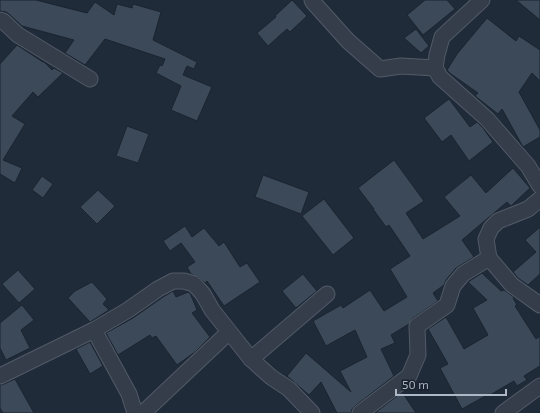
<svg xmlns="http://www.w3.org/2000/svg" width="540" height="413" viewBox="0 0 540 413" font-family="'Exo 2',sans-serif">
<rect width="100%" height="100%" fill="#202b39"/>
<g fill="#3c4959" stroke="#1b2430">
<polygon points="0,0 36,0 87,13 95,2 114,15 117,4 132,8 133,4 161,12 153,40 197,62 194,69 187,66 183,75 212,87 197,121 171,110 181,86 156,73 160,65 162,66 165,59 105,39 85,65 65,53 74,40 22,26 9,14 6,12 0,11"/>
<polygon points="292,0 307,16 290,32 287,29 268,46 257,33 276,17 275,16"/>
<polygon points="425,0 447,0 455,9 423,35 407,15"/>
<polygon points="516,0 540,0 540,20"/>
<polygon points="487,18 516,41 519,36 540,50 540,81 532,73 519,92 540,130 540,137 523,147 502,109 498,114 475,96 478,93 451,74 447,70 457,54"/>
<polygon points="416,29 429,46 421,53 404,38"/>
<polygon points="17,45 43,62 44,62 52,70 54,68 63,73 38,97 33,92 12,116 25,124 3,160 22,168 15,183 0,174 0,64"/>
<polygon points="449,99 470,127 477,122 483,128 493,142 469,161 451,135 442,142 424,118"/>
<polygon points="127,126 149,134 138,163 116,156"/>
<polygon points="394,160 424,201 406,213 423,239 460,216 444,197 471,175 486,193 513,168 530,188 511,206 507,202 462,240 474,257 456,268 446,280 444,285 433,293 438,301 412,319 409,324 391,335 395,343 381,349 394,376 355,406 352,409 351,413 337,413 321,382 309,395 287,376 306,353 351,392 340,371 367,357 355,330 326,346 313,321 341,305 343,308 370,290 384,311 407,297 390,269 410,256 389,225 386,227 373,209 374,209 358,188"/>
<polygon points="263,175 309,192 301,214 255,197"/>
<polygon points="42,176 53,184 43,198 32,190"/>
<polygon points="98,190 115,206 97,224 80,207"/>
<polygon points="324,199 354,238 333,255 302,216"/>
<polygon points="185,226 192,237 204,228 219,246 224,242 240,267 247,263 260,282 224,306 207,281 205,283 200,278 191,274 187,267 195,262 181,243 170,251 163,241"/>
<polygon points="540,227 540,274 528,285 518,278 513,272 536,252 525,240"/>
<polygon points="18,270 35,289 19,303 2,284"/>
<polygon points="482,273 501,291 504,290 514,297 513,298 517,305 515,306 536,339 540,336 540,366 524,376 527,380 517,386 514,381 490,395 489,394 462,409 440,368 448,364 428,329 446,317 464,349 488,335 473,308 487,300 468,282"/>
<polygon points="303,274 317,291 296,308 282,291"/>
<polygon points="92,282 107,299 103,304 109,310 90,322 68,298 75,291"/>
<polygon points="173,291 176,297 188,292 190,293 197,310 192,313 210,337 195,352 177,365 156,336 152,338 150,335 118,355 106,333 133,318 163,297"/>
<polygon points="22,305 34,320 21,330 30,348 6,360 0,348 0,323"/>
<polygon points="90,342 103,366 90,374 76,349"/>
<polygon points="15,379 34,413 3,413 0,408 0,385 4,384"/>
<polygon points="402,392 416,413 375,413"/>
</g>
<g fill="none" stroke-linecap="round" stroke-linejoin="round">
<defs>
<g id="street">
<polyline points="312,0 313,2 348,41 380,69 401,66 435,68"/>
<polyline points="482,0 442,37 437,55 435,68 440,77 487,119 528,166 540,186"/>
<polyline points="0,20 3,21 18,35 90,79"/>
<polyline points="540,199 528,209 498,221 491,228 486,239 489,258 512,285 540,305"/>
<polyline points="94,330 129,394 135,413"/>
<polyline points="251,359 327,294"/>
<polyline points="0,376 94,330 128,310 158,289 173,281 184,281 194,284 203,294 212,310 251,359 271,377 289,389 312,413"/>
<polyline points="143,413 229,332"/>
<polyline points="360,413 409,376 418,355 417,326 447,305 453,286 463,274 489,258"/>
<polyline points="503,413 540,386"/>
</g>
</defs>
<use href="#street" stroke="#515a67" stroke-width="17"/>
<use href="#street" stroke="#343d49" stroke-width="15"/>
</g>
<path d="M396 389v6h110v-6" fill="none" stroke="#aeb7c6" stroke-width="2"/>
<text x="402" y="389" font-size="12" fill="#aeb7c6" stroke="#19222e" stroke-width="3" paint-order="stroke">50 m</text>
</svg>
